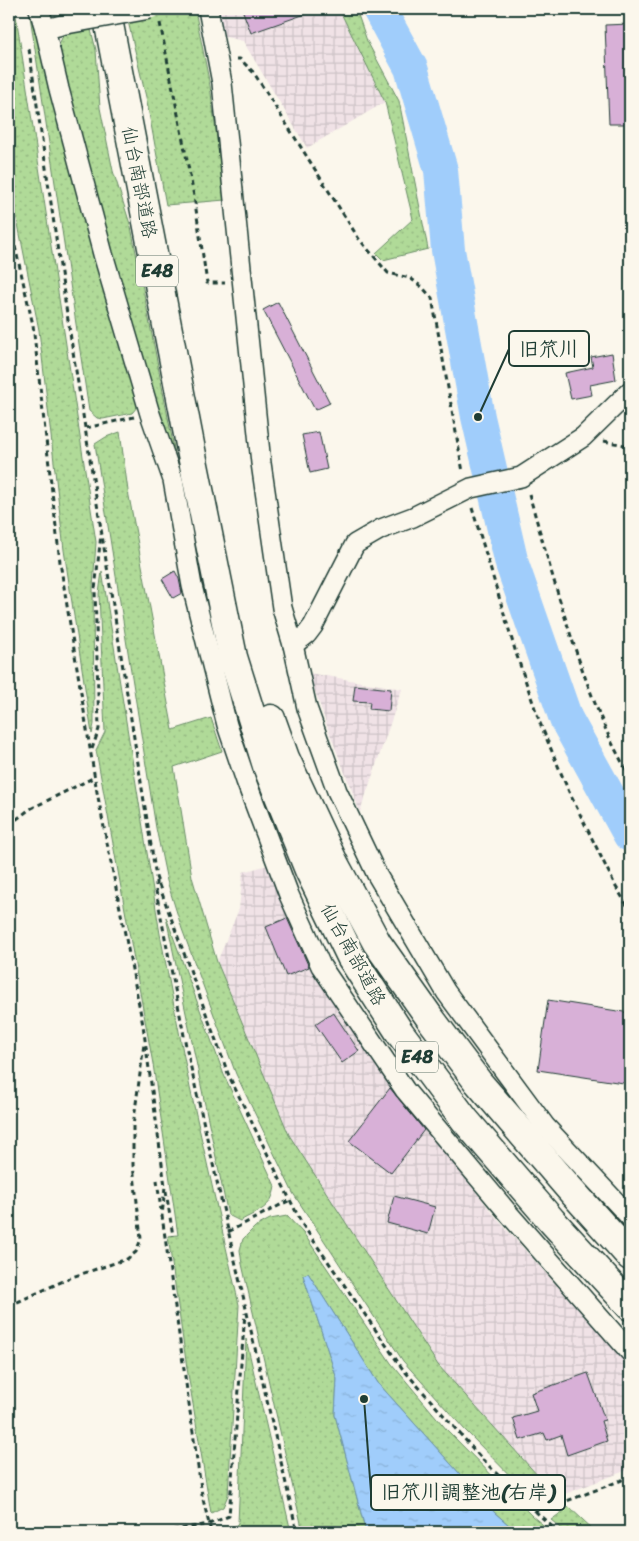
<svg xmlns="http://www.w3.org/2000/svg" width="639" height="1541" viewBox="0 0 639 1541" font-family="Sriracha,'Klee One',sans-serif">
<defs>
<pattern id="industrial-grid" width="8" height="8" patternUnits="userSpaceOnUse" patternTransform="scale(1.25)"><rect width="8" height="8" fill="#f0e2e6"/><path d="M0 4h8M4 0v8" fill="none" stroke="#cdc3c6"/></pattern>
<pattern id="grass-dots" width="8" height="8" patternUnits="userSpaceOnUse" patternTransform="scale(1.25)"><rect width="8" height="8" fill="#b0da98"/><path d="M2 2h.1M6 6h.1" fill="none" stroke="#97bc84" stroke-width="1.8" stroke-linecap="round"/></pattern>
<pattern id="water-ripples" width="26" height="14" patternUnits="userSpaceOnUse" patternTransform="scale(1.25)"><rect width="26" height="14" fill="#a0cdfb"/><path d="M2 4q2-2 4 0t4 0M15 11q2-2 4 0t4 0" fill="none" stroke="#89b1d8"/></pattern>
</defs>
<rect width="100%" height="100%" fill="#fbf7ec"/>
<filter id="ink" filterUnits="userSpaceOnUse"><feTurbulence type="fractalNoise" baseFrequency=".02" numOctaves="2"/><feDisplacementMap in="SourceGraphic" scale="10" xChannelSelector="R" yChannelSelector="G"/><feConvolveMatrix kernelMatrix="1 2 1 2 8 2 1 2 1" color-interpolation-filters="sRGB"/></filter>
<g filter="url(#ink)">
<g fill="url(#industrial-grid)">
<polygon points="222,9 339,9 385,102 307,148 243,41 222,36 219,11"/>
<polygon points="309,673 402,689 360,812 327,726"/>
<polygon points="268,865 437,1142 497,1219 630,1367 630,1469 557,1497 438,1365 289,1135 217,962 239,909 243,872"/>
</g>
<g fill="url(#grass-dots)" stroke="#688c66">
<polygon points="9,9 15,9 96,542 93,587 94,724 92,734 64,550 39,330 16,214 9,88"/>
<polygon points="29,9 31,9 138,406 132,413 103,419 97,418 89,411"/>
<polygon points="190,9 196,15 210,86 225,200 166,205 146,97 128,21"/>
<polygon points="339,9 356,9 367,41 399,101 428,249 383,260 376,253 413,219 385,102"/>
<polygon points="91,30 96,50 100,108 113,171 131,227 177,464 144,366 87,169 59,44 64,34"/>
<polygon points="120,432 128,491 173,730 211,718 222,751 174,767 192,877 217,962 289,1135 438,1365 557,1497 536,1502 465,1430 403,1361 293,1193 236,1074 182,929 167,881 156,828 95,444 106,437"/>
<polygon points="102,571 160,934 190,1088 239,1305 228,1495 223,1507 211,1513 187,1368 168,1236 178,1235 153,1064 96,750 105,732 99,594"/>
<path d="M166,917L224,1075L275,1186C272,1209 259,1210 240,1221L228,1215Z"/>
<polygon points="287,1216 304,1234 391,1363 447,1430 532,1516 552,1532 517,1532 495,1513 378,1383 308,1273 303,1275 337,1379 335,1415 366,1532 303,1532 242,1264 240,1250 243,1239 255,1227 270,1219"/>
<polygon points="246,1339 291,1532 230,1532 238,1523"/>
<polygon points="569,1507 596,1532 566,1532 551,1520"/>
</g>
<polygon fill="url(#water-ripples)" stroke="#6c93ab" points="308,1273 378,1383 495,1513 517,1532 366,1532 335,1415 337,1379 303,1275"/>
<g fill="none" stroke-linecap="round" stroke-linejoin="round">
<polyline stroke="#a0cdfb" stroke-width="34" points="379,9 411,68 441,170 448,250 478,417 512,564 566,719 630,835"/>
</g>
<g fill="#d8b0d7" stroke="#1f3d34">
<polygon points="242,9 313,9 314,11 251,33"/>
<polygon points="630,24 630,124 609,124 605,25"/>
<polygon points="278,302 330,403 315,410 263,310"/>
<polygon points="612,353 616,380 590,385 592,395 571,399 565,373 593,367 591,357"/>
<polygon points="319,432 327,469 310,473 302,435"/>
<polygon points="175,571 179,579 182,593 173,598 162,579"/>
<polygon points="355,685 391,689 389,711 369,709 370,702 353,701"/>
<polygon points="287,918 309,967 286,976 266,927"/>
<polygon points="548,1000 630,1013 630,1084 538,1070"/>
<polygon points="333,1012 359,1051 342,1063 315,1024"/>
<polygon points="390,1088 424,1130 391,1173 349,1141"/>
<polygon points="394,1196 435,1207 428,1234 387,1223"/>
<polygon points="588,1373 605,1420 601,1421 607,1441 567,1455 561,1435 547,1440 544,1433 520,1440 513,1418 537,1411 531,1393"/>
</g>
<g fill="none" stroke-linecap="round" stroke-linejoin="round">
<defs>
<g id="minor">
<polyline points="39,9 45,29 58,26"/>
<polyline points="208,9 222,83 261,463 282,608 293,645 307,708 337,791 377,875 446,992 545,1126 630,1217"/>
<polyline points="45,29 59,89 103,254 150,414 173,480 192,586 227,725 246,781 289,895 321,966 405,1090 509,1214 630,1352"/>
<polyline points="293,645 307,634 313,626 355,544 381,529 413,517 471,488 521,477 583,437 630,391"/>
</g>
<g id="motorway">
<polyline points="106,9 192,455 233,657 267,766 309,870 351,957 400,1033 465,1120 552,1221 630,1306"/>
<polyline points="271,719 285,758 334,863 377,943 430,1018 478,1082 569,1188 630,1256"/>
</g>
</defs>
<use href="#minor" stroke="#1f3d34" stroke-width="22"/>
<use href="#motorway" stroke="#1f3d34" stroke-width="31"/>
<g stroke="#1f3d34" stroke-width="3" stroke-dasharray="5 4" stroke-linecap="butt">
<polyline points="160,23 194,196 207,283 225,283"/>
<polyline points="29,49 65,301 156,877 229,1076 302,1224 402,1368 482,1459 534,1511 559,1504 630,1477"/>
<polyline points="236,59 240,59 254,73 359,239 388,273 410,278 422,287 432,298 463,472"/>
<polyline points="9,220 33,325 60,562 97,792 143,1025 165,1186 162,1216 202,1495 211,1532"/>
<polyline points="86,428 134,417"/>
<polyline points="604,441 630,446"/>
<path d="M529,494C552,573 573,654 606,730C613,746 622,762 630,777"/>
<polyline points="472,508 516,653 540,723 569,792 616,887 630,910"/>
<polyline points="92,749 99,729 95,590 101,534"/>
<polyline points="9,825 30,809 95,777"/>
<polyline points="156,881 156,891 186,1046 297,1532"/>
<polyline points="157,1180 161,1210"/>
<polyline points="166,1191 173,1236"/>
<polyline points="228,1232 290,1200"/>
<polyline points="9,1306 72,1277 127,1259 136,1252 141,1239 133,1165 133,1126 144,1044"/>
<polyline points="535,1511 558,1532"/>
<polyline points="164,1532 209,1524 229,1516 245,1313"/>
</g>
<use href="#minor" stroke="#fbf7ec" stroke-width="19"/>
<use href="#motorway" stroke="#fbf7ec" stroke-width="28"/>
<defs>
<polyline id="minor-bridge" points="61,25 150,9"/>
</defs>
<use href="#minor-bridge" stroke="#1f3d34" stroke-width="22" stroke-linecap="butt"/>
<use href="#minor-bridge" stroke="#fbf7ec" stroke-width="19"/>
</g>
</g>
<g text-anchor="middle" stroke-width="5" stroke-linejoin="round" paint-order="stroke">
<g fill="#fbf7ec" stroke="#61756b" stroke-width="1">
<rect x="136" y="255.5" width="42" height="31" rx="4"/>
<rect x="396" y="1041.5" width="42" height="31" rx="4"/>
</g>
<g font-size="18" font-weight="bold" fill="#1f3d34">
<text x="157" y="277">E48</text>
<text x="417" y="1063">E48</text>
</g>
<g font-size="19" fill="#1f3d34" stroke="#fbf7ec">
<text transform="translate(140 182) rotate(79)" y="7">仙台南部道路</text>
<text transform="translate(354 954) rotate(61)" y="7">仙台南部道路</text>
</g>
</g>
<path fill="none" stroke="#1f3d34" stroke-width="2" d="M478 417L509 349M364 1399L371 1492"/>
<g fill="#1f3d34" stroke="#fbf7ec" stroke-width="2">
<circle cx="478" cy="417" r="5"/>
<circle cx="364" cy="1399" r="5"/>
</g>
<g fill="#fbf7ec" stroke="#1f3d34" stroke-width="2">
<rect x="509" y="331" width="80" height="35" rx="5"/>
<rect x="371" y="1475" width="194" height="35" rx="5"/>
</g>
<g font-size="20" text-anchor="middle" font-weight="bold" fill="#1f3d34">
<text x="549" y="356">旧笊川</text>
<text x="468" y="1499">旧笊川調整池(右岸)</text>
</g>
<rect width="639" height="1541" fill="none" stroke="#fbf7ec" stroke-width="30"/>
<rect x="15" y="15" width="609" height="1511" fill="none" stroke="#1f3d34" stroke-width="2" filter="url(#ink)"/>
</svg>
